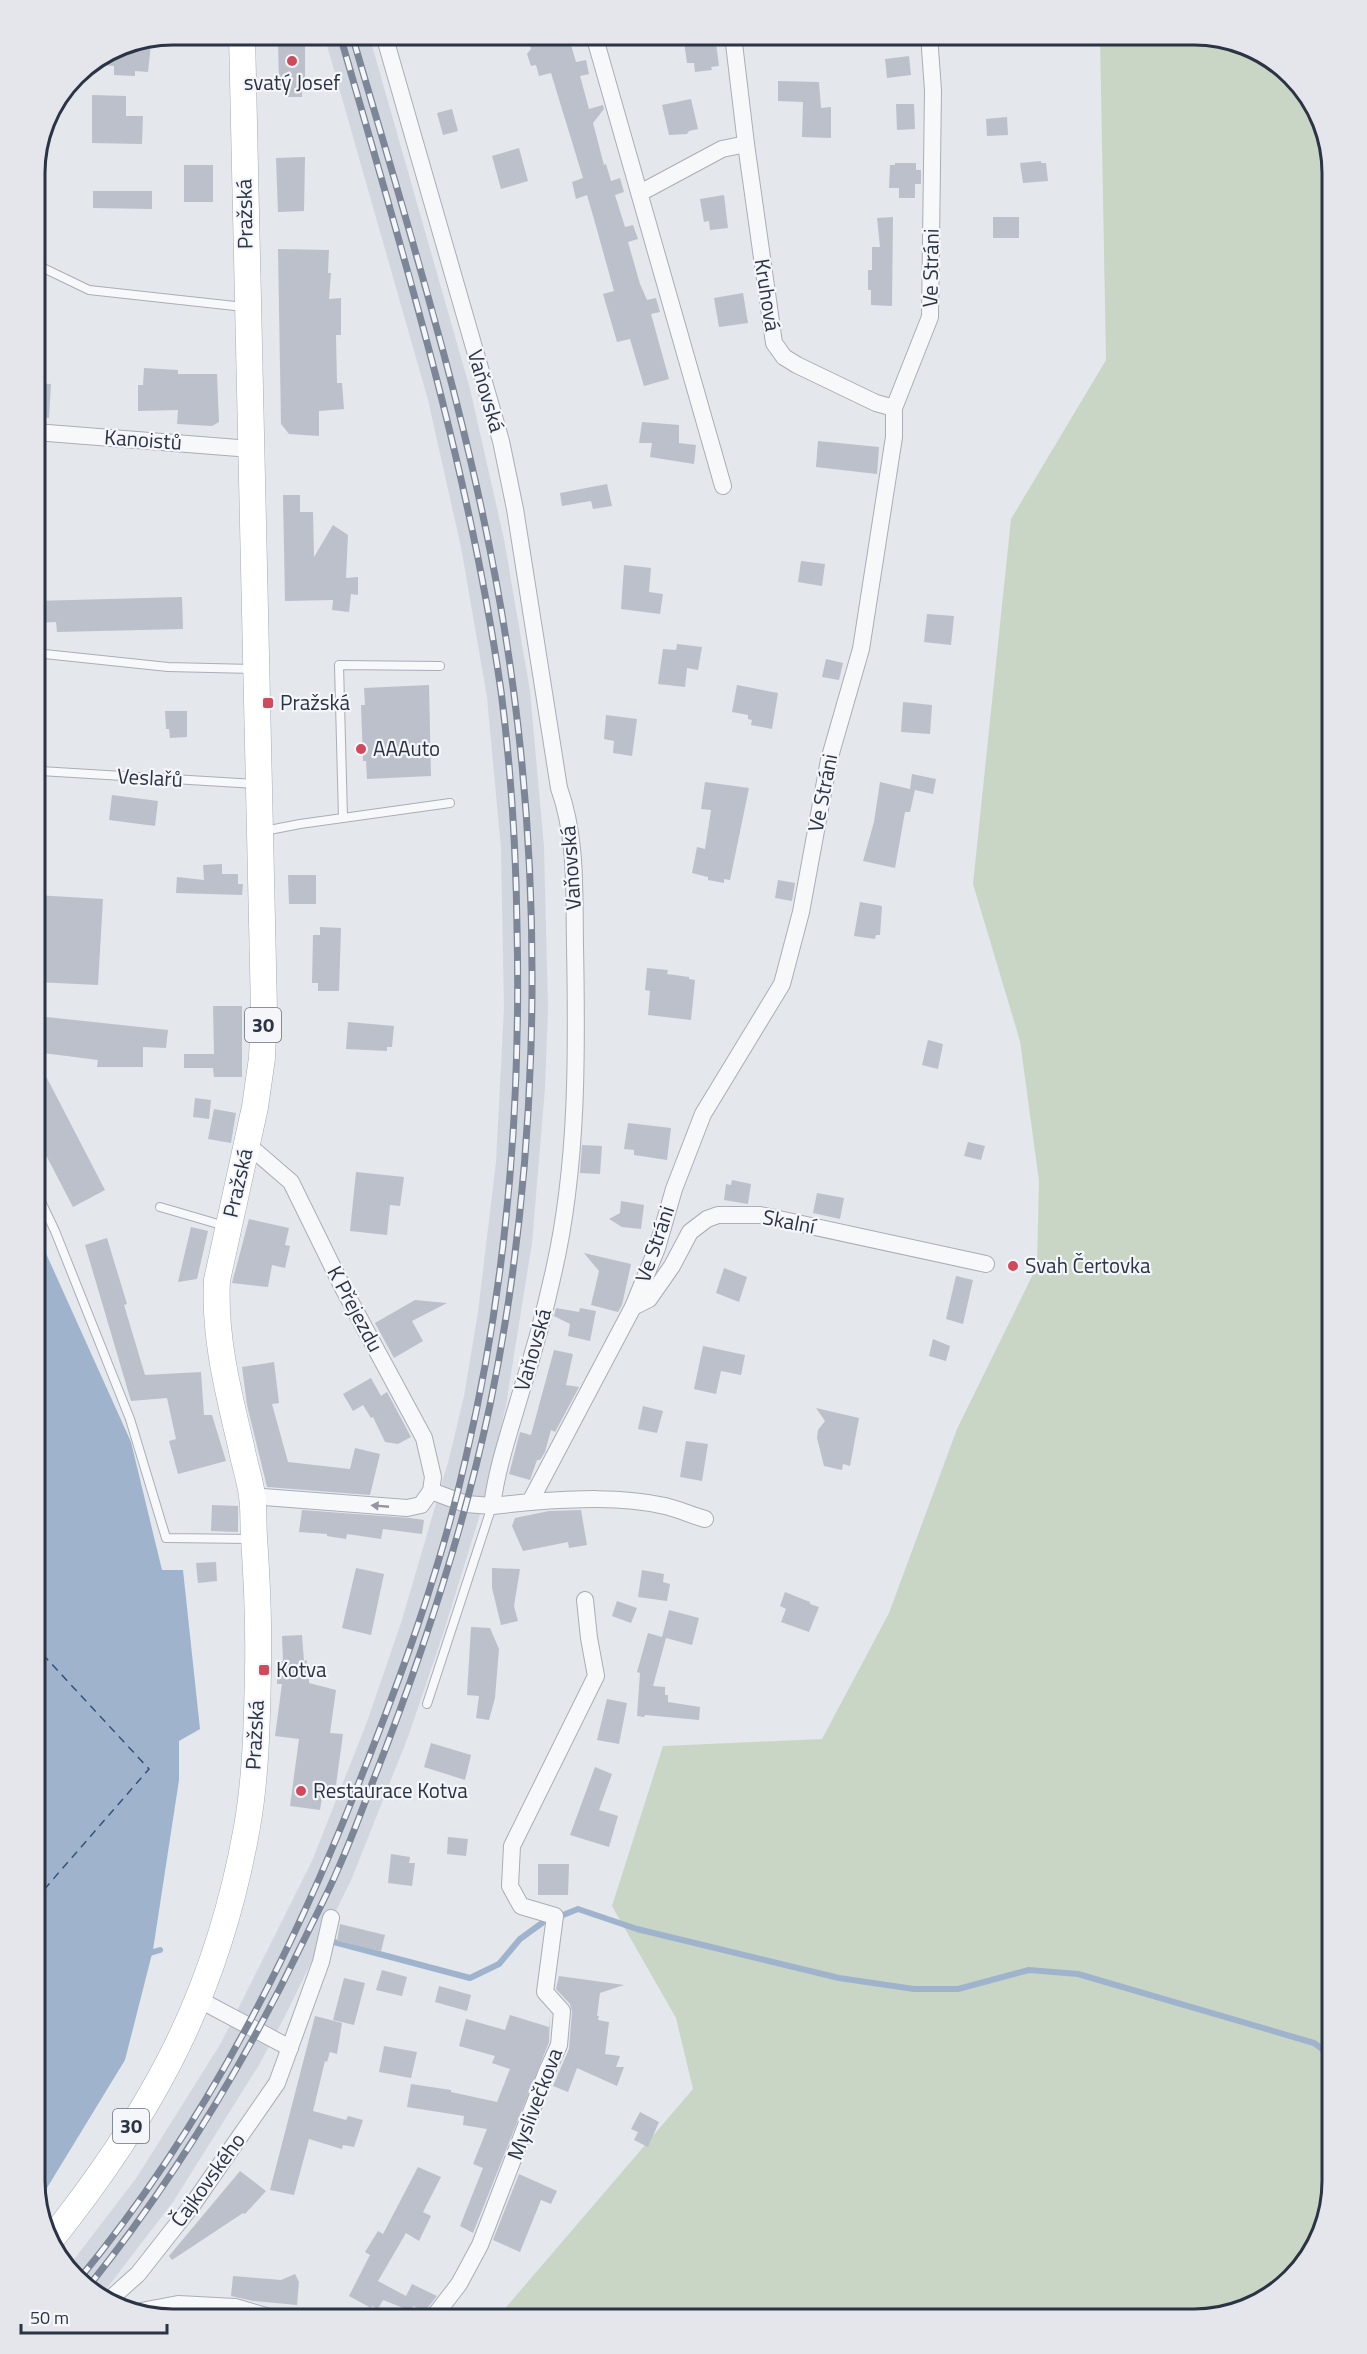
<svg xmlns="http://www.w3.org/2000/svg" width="1367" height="2354" viewBox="0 0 1367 2354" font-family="'Titillium Web',sans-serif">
<rect width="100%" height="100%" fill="#e4e7ec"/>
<polygon fill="#d2d6de" points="324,35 369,35 470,389 504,539 530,691 544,847 548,1008 545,1088 532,1243 506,1405 482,1508 443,1634 408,1737 352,1878 286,2014 259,2065 173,2202 100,2297 96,2296 69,2266 137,2177 221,2043 312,1861 367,1722 402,1620 449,1459 464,1396 478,1312 496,1162 504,1008 501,849 487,697 461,547 428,400"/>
<polygon fill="#c9d6c5" points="1100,35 1204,35 1271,58 1318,112 1332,173 1332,2182 1309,2258 1255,2305 1194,2319 496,2319 693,2089 676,2018 612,1906 663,1746 822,1739 889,1613 957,1429 1037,1266 1039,1181 1020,1041 973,884 1011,519 1106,360"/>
<polygon fill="#9fb4cc" points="35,1229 131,1442 162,1570 183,1570 200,1729 179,1741 179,1780 153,1950 125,2060 39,2201 35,2181"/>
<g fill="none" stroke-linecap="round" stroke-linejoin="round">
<g stroke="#9fb4cc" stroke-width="6">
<polyline points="563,1915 578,1909 637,1929 839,1978 914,1989 958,1989 1029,1970 1078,1974 1314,2043 1332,2056"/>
<polyline points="334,1942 470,1978 499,1964 520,1939 542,1923"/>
<polyline points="147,1954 160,1950"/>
</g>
<polyline stroke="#34527a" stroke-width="1.5" stroke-dasharray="8 6" stroke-linecap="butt" points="35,1900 149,1769 35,1646"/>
</g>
<g fill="#bbc0ca">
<polygon points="278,35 299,35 299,42 305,42 305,89 302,89 302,97 283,97 283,89 279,89"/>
<polygon points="527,35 568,35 576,62 586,60 589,74 580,76 589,109 603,105 604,109 593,123 604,165 606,164 611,181 620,178 624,192 615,195 625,227 633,225 638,239 628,242 640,284 647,300 656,298 660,312 651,314 669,379 644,386 630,339 617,342 603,294 614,291 594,219 587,195 576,199 572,182 583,178 551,73 539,76 536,65 531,66 527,54 531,49"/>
<polygon points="683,35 715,35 719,66 711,67 712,70 695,72 694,63 687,63"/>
<polygon points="132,43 151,44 148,72 135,71 135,76 114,75 114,66 91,64 120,45"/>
<polygon points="909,56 911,75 887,78 885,59"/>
<polygon points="778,81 819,82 821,108 831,107 831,138 802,137 803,102 778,101"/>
<polygon points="92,95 126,96 126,116 143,116 142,144 92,143"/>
<polygon points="691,99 698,129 689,131 687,134 669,135 662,105"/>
<polygon points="896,104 914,104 915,129 897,130"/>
<polygon points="452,109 458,131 443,135 437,113"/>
<polygon points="1007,117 1008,135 987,136 986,119"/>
<polygon points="519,148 528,181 501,189 492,156"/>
<polygon points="305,157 304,211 278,212 276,158"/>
<polygon points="1041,161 1041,163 1046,163 1048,181 1023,183 1020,163"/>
<polygon points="895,163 916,163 916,170 921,170 921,184 915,184 915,198 899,198 899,188 889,188 890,165 895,165"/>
<rect x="184" y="165" width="29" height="37"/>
<polygon points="93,191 152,191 152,209 93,208"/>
<polygon points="724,195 728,228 710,230 709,221 704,222 700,199"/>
<polygon points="893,217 892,306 871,305 871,290 868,290 868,270 872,270 872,247 880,247 877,218"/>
<rect x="993" y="217" width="26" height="21"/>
<polygon points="278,249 329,250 328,273 331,273 329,299 341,298 341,335 336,335 337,383 342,383 344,409 319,411 319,436 289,434 281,424"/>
<polygon points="743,293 748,323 719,327 714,298"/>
<polygon points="144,368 178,370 178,374 217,374 219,422 212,426 177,424 178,410 138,411 138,385 143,385"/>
<polygon points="35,383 51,384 49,418 35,417"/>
<polygon points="642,422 679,425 679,443 696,445 694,464 650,457 652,443 639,443"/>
<polygon points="818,441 879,447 877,474 816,467"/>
<polygon points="607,484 612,506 593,509 591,501 562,506 560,493"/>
<polygon points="283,495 300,495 300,512 313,512 314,557 333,525 348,535 346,578 358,577 358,595 351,594 349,612 332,610 333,600 285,601"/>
<polygon points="801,561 825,564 822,586 798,582"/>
<polygon points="624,565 651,568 649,592 663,594 660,614 621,609"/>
<polygon points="182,597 183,629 57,632 56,622 35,623 35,601"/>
<polygon points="927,614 954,616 951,645 924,642"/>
<polygon points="677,644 702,647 698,670 687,668 685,687 658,684 663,649 676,650"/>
<polygon points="826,659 843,663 839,680 822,677"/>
<polygon points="429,685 431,776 367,779 366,761 363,761 361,705 365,705 364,688"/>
<polygon points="737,685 778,693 772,729 751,725 752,720 748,719 748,715 732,712"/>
<polygon points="903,702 932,705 930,734 901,732"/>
<polygon points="165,711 187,711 187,737 170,738 169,729 166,729"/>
<polygon points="606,715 637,719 632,756 613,753 614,741 604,739"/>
<polygon points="912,774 936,779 933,794 915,790 910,812 905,812 895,868 863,861 874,822 880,782 910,789"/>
<polygon points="705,782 749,788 730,880 724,879 724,883 708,880 708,877 692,873 697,847 705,849 711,810 701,809"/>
<polygon points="112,795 158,801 155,826 109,820"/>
<polygon points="222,864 222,874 238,874 238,884 243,884 242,895 176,893 177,877 204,880 203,865"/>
<polygon points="288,875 316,875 316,904 289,904"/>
<polygon points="778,880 795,883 792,901 775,898"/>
<polygon points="35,895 103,899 98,985 35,982"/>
<polygon points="860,902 882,906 880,935 876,935 875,939 854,936"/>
<polygon points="320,927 341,928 339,991 318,991 318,983 312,983 313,935 320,935"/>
<polygon points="647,968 668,970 667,974 689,977 689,979 695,980 691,1020 648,1015 650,991 645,990"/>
<polygon points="213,1006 242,1006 242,1077 214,1077 213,1068 184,1068 184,1054 214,1054"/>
<polygon points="37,1016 168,1030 166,1048 143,1047 143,1067 97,1067 98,1060 35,1052"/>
<polygon points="348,1022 394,1026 392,1047 387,1047 387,1051 346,1049"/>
<polygon points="928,1040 943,1044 938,1069 922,1065"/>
<polygon points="35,1055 105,1190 73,1207 35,1134"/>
<polygon points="195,1098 211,1100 209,1119 193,1117"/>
<polygon points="214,1109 236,1113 231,1143 208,1139"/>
<polygon points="628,1123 671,1128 667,1160 634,1155 634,1150 624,1149"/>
<polygon points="968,1142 985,1146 981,1160 964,1156"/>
<polygon points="582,1145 602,1146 600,1174 580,1173"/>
<polygon points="356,1172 404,1177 400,1206 390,1205 387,1235 350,1231"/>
<polygon points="732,1180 751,1184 748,1204 724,1200 726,1184 731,1185"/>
<polygon points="817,1193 844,1198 840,1219 813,1213"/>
<polygon points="621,1201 644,1205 641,1229 622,1227 609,1219 620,1213"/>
<polygon points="249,1219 289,1228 285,1245 290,1246 285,1268 272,1265 268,1287 232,1283"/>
<polygon points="191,1227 208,1231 197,1279 178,1282"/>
<polygon points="107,1238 127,1304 124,1305 145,1375 201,1372 204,1415 212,1415 226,1461 178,1474 169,1441 176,1439 167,1398 131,1401 85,1245"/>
<polygon points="584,1253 631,1264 622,1305 618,1312 591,1305 599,1271"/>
<polygon points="724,1268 747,1277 739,1302 716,1293"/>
<polygon points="956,1276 973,1280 963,1324 946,1319"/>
<polygon points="415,1300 447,1303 412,1321 423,1341 394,1358 375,1323"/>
<polygon points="556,1308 579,1312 580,1308 596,1311 590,1341 568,1336 570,1324 554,1316"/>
<polygon points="933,1339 950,1346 946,1361 929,1356"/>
<polygon points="703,1346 745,1355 741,1375 721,1371 716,1394 694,1389"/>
<polygon points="554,1350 573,1354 566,1385 579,1387 555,1432 551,1430 545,1452 540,1460 537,1460 530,1480 509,1474 520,1432 531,1435"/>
<polygon points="274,1362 279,1403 272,1404 288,1462 350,1469 355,1448 380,1454 370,1495 267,1487 247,1405 242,1367"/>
<polygon points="371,1378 381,1396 387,1392 411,1437 398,1444 385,1442 373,1417 371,1418 363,1405 353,1411 343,1394"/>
<polygon points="643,1406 663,1411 657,1433 638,1429"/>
<polygon points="816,1408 859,1418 850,1466 843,1464 842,1470 824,1466 817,1438 818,1430 825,1421"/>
<polygon points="686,1441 708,1444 702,1481 680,1477"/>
<polygon points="212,1505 238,1506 238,1532 211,1531"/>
<polygon points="302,1510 410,1518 424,1520 422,1534 383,1529 381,1539 347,1534 346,1539 327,1536 327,1534 299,1532"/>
<polygon points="581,1510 587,1545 569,1548 568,1542 523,1551 512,1526 515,1518 549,1511"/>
<polygon points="216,1562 217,1581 198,1583 196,1563"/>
<polygon points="356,1568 384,1574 371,1635 342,1628"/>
<polygon points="492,1568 520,1569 514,1606 518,1621 501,1625 492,1588"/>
<polygon points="642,1570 664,1574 663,1582 670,1584 667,1601 638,1597"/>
<polygon points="785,1592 810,1602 810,1604 819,1607 809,1632 781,1622 786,1609 780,1606"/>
<polygon points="617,1601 637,1608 631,1623 612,1616"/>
<polygon points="669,1610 699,1618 692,1645 666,1638 653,1686 665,1687 665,1695 668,1695 668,1702 700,1707 699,1720 645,1715 644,1717 637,1716 640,1673 637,1672 648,1633 662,1637"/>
<polygon points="471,1627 490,1628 499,1649 495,1698 489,1720 476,1718 479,1696 467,1695"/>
<polygon points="302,1635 304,1661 307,1660 306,1669 309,1670 309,1683 336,1690 330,1733 343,1734 336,1785 333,1785 331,1798 322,1797 320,1810 290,1806 299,1739 275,1736 282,1684 277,1684 277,1662 283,1661 282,1636"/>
<polygon points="607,1699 627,1703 619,1744 597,1740"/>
<polygon points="431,1743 471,1755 465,1780 424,1767"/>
<polygon points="595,1767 612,1774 599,1810 618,1816 609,1847 570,1835"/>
<polygon points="448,1837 468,1839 466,1856 447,1854"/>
<polygon points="391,1854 410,1857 409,1863 415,1863 412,1886 388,1883"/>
<polygon points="538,1864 569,1864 568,1895 538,1895"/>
<polygon points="340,1924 385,1935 381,1951 337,1941"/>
<polygon points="382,1970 407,1977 402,1996 376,1990"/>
<polygon points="559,1976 624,1985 600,1993 597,2016 599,2016 598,2020 609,2022 605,2054 620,2056 616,2067 624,2067 617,2086 577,2068 568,2092 553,2086 569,2049 572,2012 570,2004 556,1989"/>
<polygon points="344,1978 365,1983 354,2025 333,2020"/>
<polygon points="439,1986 471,1995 467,2011 435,2002"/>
<polygon points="550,2014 549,2042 473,2233 460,2226 483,2168 473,2164 487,2129 463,2125 464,2116 407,2107 411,2084 451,2090 451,2092 497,2102 510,2069 492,2063 495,2056 459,2046 466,2019 505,2030 510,2015 549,2027"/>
<polygon points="315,2016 342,2023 337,2054 330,2052 327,2062 325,2061 313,2111 346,2120 348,2116 363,2120 354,2147 343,2145 342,2149 309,2139 294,2195 270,2190"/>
<polygon points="384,2046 417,2052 411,2078 379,2072"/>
<polygon points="640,2112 659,2122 648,2147 634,2140 638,2132 631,2129"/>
<polygon points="418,2167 441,2177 423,2212 431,2216 419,2241 406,2233 378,2281 406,2296 412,2284 437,2296 425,2311 413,2306 411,2311 383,2300 378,2309 372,2306 371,2308 349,2296 370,2255 365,2252 378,2231 383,2234"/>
<polygon points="240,2171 266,2191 245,2214 243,2213 172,2260 169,2256"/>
<polygon points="519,2174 557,2191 551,2204 541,2200 520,2252 493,2240"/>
<polygon points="295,2274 299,2282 297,2305 253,2301 231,2296 233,2276 281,2280"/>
</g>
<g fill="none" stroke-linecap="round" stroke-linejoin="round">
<defs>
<g id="lane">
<polyline points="35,264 89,290 244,307"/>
<polyline points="35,653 168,667 253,669"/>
<polyline points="40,771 256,784"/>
<polyline points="343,818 339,665 440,666"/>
<polyline points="264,831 300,824 450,803"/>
<polyline points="35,1189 55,1231 130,1419 166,1538 251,1539"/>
<polyline points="160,1207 225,1226"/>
<polyline points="427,1704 492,1506"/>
</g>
<g id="street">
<path d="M384,35L501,441L515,509L559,788C577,838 574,892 575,945C577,1052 578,1164 554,1270C545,1311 534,1352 521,1392C510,1430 497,1467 492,1506"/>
<polyline points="594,35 723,486"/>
<polyline points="746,144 774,343 784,357 797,365 876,403 894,408"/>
<polyline points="640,193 722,149 746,144 733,35"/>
<polyline points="35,432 251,449"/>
<polyline points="247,1144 291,1182 343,1288 424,1438 433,1477 431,1491 421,1505 407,1508 252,1496"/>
<polyline points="633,1307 649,1299 672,1266 690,1232 707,1219 718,1215 760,1215 986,1264"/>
<polyline points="431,1491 466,1504 492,1506 530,1502 633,1307 657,1248 674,1189 703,1114 782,984 801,912 829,760 861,649 894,437 894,408 930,317 933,90 929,35"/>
<path d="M530,1502C573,1499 621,1496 665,1506C678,1509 691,1515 705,1519"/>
<polyline points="198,1999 290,2048"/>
<polyline points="109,2300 138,2274 193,2204 277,2083 321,1962 331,1918"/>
<polyline points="141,2311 178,2304 235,2307 276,2319"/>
<polyline points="432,2319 459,2284 480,2245 547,2071 559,2045 562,2011 545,1992 555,1916 521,1906 510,1886 512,1846 596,1676 589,1638 585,1600"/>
</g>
<path id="primary" d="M49,2242C94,2186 137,2124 170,2060C207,1988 233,1906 247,1827C256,1776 257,1722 258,1670C259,1625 257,1581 254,1537C253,1523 254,1509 252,1496C250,1479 244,1463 241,1446C228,1391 214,1337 217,1280L255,1107L262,1058L264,1010L242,35"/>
</defs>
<use href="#lane" stroke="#a9aeb7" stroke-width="10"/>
<use href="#street" stroke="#a9aeb7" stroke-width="18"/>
<use href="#primary" stroke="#a3abb8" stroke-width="27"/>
<use href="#lane" stroke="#f7f8fa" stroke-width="8"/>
<use href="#street" stroke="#f7f8fa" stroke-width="16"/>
<use href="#primary" stroke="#fff" stroke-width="26"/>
<defs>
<g id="rail">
<path d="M80,2278C198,2135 286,1967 354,1795C398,1685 440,1573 466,1457C507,1284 521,1105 517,927C516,848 511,769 501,691C469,467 402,251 340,35"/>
<path d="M88,2287C174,2180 242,2068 302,1944C314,1919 327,1895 338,1869C351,1840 362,1810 373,1781C421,1659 463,1533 490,1405C537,1179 544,923 514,694C485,469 415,251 352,35"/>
</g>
</defs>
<use href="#rail" stroke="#7d8696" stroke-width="7"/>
<use href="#rail" stroke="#f4f6f9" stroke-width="4.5" stroke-dasharray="14" stroke-linecap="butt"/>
</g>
<defs><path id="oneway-solid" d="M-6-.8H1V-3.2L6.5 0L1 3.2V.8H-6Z" transform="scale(1.5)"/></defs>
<use fill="#9196a0" href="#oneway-solid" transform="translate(380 1506) rotate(-175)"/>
<g fill="#d1495b" stroke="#f4f6f9" stroke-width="2">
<circle cx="292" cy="61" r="6"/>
<rect x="262" y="697" width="12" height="12" rx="3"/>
<circle cx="361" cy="749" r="6"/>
<circle cx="1013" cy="1266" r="6"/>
<rect x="258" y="1664" width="12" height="12" rx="3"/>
<circle cx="301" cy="1791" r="6"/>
</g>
<g text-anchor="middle" stroke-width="4.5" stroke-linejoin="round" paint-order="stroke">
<g fill="#f4f6f9" stroke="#676e7b" stroke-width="1.5">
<rect x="245" y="1008" width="36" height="34" rx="4.5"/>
<rect x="113" y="2109" width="36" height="34" rx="4.5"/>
</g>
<g font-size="20" font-weight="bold" fill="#2b3445">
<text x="263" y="1032">30</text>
<text x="131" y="2133">30</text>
</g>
<g font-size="21" fill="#2b3445" stroke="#f4f6f9" text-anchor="start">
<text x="292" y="90" text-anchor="middle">svatý Josef</text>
<text x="280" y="710">Pražská</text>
<text x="373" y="756">AAAuto</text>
<text x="1025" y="1273">Svah Čertovka</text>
<text x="276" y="1677">Kotva</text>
<text x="313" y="1798">Restaurace Kotva</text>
</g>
<g font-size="21" fill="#2b3445" stroke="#f4f6f9">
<text transform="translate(245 214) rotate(-91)" y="7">Pražská</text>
<text transform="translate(931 268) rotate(-89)" y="7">Ve Stráni</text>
<text transform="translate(767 295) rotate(81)" y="7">Kruhová</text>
<text transform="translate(486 391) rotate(74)" y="7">Vaňovská</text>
<text transform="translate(143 440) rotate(4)" y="7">Kanoistů</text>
<text transform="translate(150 778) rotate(3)" y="7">Veslařů</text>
<text transform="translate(823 793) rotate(-79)" y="7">Ve Stráni</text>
<text transform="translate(571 868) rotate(-94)" y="7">Vaňovská</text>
<text transform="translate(238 1183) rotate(-77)" y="7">Pražská</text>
<text transform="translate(789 1222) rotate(11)" y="7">Skalní</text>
<text transform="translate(655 1244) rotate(-71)" y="7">Ve Stráni</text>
<text transform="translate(355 1309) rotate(62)" y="7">K Přejezdu</text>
<text transform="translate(533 1350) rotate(-74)" y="7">Vaňovská</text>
<text transform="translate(255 1735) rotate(-87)" y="7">Pražská</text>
<text transform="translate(535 2104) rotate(-69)" y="7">Myslivečkova</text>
<text transform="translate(208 2180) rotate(-54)" y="7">Čajkovského</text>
</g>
</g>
<path d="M0 0H1367V2354H0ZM173 45H1194A128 128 0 0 1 1322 173V2181A128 128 0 0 1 1194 2309H173A128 128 0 0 1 45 2181V173A128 128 0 0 1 173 45Z" fill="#e4e6eb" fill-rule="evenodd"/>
<path fill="none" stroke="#2b3445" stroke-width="3" d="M173 45H1194A128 128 0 0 1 1322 173V2181A128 128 0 0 1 1194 2309H173A128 128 0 0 1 45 2181V173A128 128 0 0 1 173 45Z"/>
<path d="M21 2324v9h146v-9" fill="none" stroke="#2b3445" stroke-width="3"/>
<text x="30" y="2324" font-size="18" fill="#2b3445" stroke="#f4f6f9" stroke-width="4.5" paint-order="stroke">50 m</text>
</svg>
